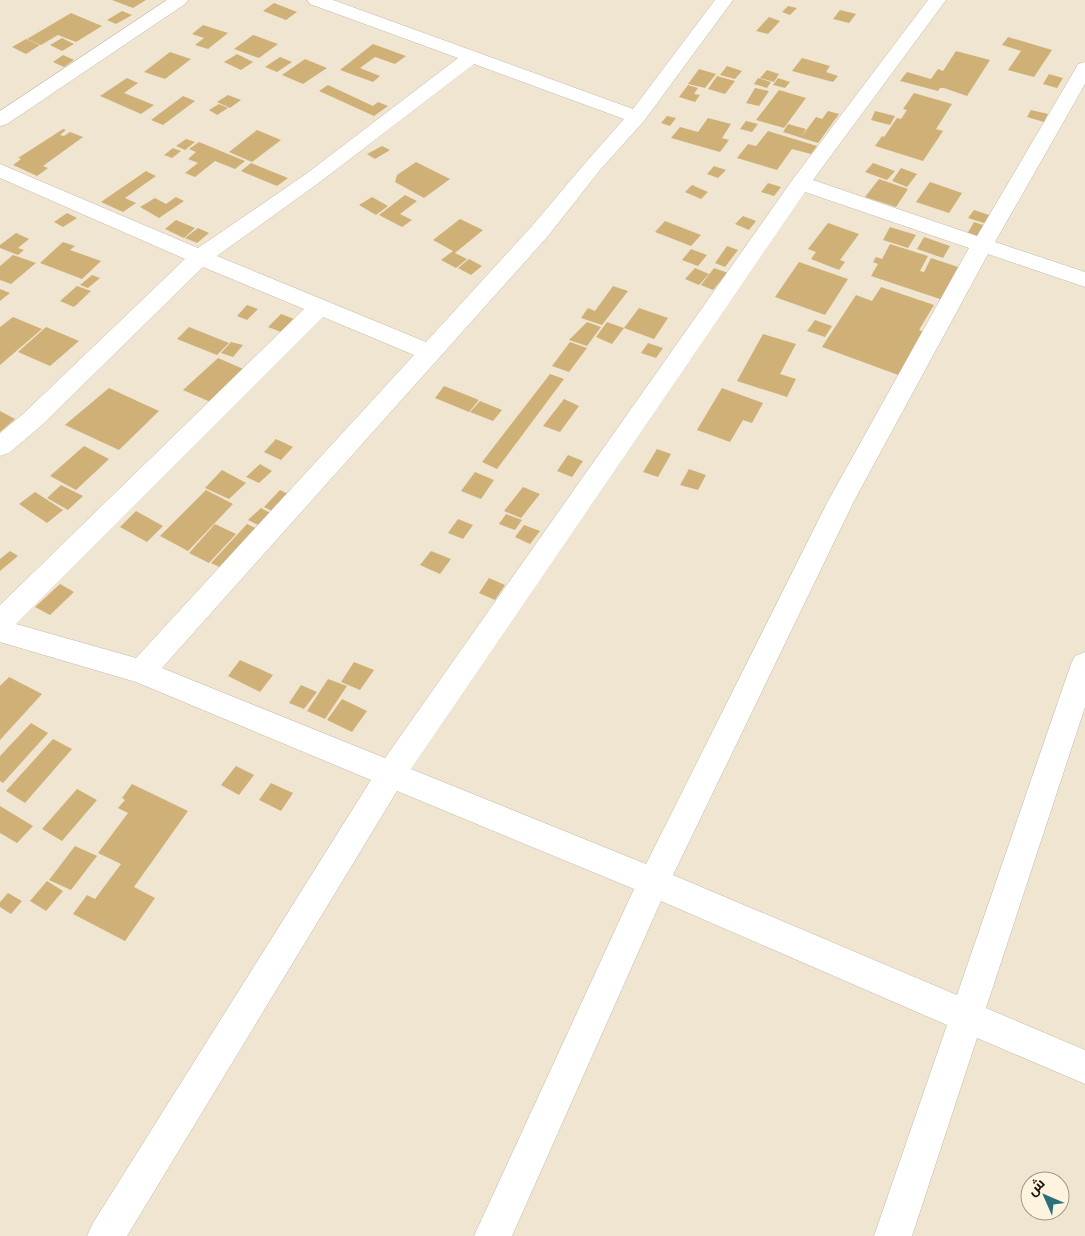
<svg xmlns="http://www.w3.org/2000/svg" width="1085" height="1236" viewBox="0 0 1085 1236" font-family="'Libre Baskerville',Cairo,serif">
<rect width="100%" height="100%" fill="#f0e5d1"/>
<g fill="#cfb178">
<polygon points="112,0 146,0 133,8"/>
<polygon points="274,3 297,12 286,20 263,11"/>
<polygon points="788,6 797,8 790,15 782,12"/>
<polygon points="840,10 856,14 849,23 833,19"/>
<polygon points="122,11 132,15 116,24 107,20"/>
<polygon points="71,13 102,26 76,42 58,35 41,45 27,39"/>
<polygon points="769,17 780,21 768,34 756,31"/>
<polygon points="203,25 228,33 208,49 195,45 204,38 192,34"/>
<polygon points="253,35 278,44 259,58 234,49"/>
<polygon points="1008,37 1052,50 1034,77 1008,70 1021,51 1002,45"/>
<polygon points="62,38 74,44 62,51 50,45"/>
<polygon points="26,39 40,45 26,54 12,47"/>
<polygon points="373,44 406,56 395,64 375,57 360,68 380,76 373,82 340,70"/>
<polygon points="956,51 990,60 967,96 944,88 940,88 938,91 900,81 907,72 931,79 938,69 943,71"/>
<polygon points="170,52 191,59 165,79 144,72"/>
<polygon points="237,54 253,62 241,70 224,62"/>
<polygon points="63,55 74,60 64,67 53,62"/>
<polygon points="280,57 292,62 277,72 265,67"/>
<polygon points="802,58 830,66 826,72 838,76 833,82 792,71"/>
<polygon points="305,59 327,68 303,84 282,75"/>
<polygon points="727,66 742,71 735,79 720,75"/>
<polygon points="699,69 716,74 705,88 688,84"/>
<polygon points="767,70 779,74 774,82 760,78"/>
<polygon points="1049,74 1063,78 1057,88 1043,84"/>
<polygon points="717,76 735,81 725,94 708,89"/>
<polygon points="127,78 138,83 124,93 154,105 141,114 100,96"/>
<polygon points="758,78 771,82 767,88 754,84"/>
<polygon points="778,78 790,82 785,88 773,85"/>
<polygon points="328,85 373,106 378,102 388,106 374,116 319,91"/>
<polygon points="688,85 698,88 694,94 700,95 695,102 679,97"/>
<polygon points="755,88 769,91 759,106 746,103"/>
<polygon points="779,90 806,98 784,128 756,120"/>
<polygon points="914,93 952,104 936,129 943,131 923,161 875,146 882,136 884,137 897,118 901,119 907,110 903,109"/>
<polygon points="228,95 241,100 230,108 217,102"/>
<polygon points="183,96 195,101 163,125 151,120"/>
<polygon points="219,104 228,108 217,115 209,110"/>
<polygon points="1031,110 1048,114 1044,122 1027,117"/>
<polygon points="828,111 839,114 818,143 783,132 788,124 806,129 802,136 816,117 822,119"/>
<polygon points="875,111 895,116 890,125 871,120"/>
<polygon points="667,116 676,118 670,126 661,123"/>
<polygon points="708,118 731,124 722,138 729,140 720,152 671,138 680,127 698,132"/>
<polygon points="746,121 758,124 752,132 740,129"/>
<polygon points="63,129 66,130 60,135 64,136 70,132 83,137 43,166 48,168 37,176 13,165 21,159 18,158"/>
<polygon points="257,130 281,140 252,162 229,152"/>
<polygon points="768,131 817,146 811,154 792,149 777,170 737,158 748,144 756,146"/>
<polygon points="186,139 195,142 185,150 176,146"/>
<polygon points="199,142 245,161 235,169 215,161 195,177 185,173 198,163 188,159 196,152 189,149"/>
<polygon points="382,146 390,150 375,159 367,154"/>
<polygon points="173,148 181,151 172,158 164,155"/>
<polygon points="416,162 450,179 424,198 395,182 397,175"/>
<polygon points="251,163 288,178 277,186 241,171"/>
<polygon points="873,163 895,171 887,180 865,172"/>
<polygon points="714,166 726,170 718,178 707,174"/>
<polygon points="901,168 917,174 907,187 892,181"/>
<polygon points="146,171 156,176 125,198 136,203 123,212 101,202"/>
<polygon points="879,179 908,189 896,207 865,197"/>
<polygon points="930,182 962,193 949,213 916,202"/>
<polygon points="768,183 781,187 774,196 761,192"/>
<polygon points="692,185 708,192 701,199 685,192"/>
<polygon points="405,195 417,201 400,214 412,220 402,227 379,215"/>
<polygon points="176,197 184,201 159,218 140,207 155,198 166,204"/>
<polygon points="372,197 388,206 376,215 359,205"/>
<polygon points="974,210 992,216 987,224 968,218"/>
<polygon points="67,213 77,218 63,227 54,222"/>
<polygon points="743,216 756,221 749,230 735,224"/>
<polygon points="460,219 483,230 455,253 467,259 456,268 441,260 453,251 433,240"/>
<polygon points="176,220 195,228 184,238 165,229"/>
<polygon points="665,221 701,235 691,246 655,232"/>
<polygon points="974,222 992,228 984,240 967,234"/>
<polygon points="828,223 859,234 840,260 845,262 839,270 811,259 816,252 808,249"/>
<polygon points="890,227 916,235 908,248 883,240"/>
<polygon points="198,228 209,233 197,243 185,238"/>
<polygon points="16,233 29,239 18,248 24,250 18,255 0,248 0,245"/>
<polygon points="924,237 950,246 943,258 917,249"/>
<polygon points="63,242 75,246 70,250 101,261 82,279 40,263"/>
<polygon points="890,244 928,256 920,271 924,272 931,258 958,267 947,288 950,288 943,300 871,276 878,264 873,262 876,257 882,259"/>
<polygon points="727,246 738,250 725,267 715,263"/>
<polygon points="691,249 707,255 698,266 682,260"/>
<polygon points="13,255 36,263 11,284 0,280 0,266"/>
<polygon points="469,259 482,266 471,275 458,268"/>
<polygon points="799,262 848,279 825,315 775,297"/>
<polygon points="695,268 709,274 699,285 685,279"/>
<polygon points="714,268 731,274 726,280 722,279 713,290 701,285"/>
<polygon points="92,275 100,278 88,288 80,285"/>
<polygon points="77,286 91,291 74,307 60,301"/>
<polygon points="613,286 628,291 602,325 581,318 588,308 595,311"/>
<polygon points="881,287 934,305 919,330 927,333 901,376 822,347 856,295 872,301"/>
<polygon points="0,289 10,293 0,301"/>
<polygon points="247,305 258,309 247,320 237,316"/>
<polygon points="639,308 668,318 654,339 624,328"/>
<polygon points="281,314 294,319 281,332 268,327"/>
<polygon points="13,317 42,329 0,365 0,327"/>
<polygon points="815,320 832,326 825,337 807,331"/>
<polygon points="587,322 601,327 587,346 569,340"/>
<polygon points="607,322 624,328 612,344 596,337"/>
<polygon points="46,327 79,341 50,366 18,352"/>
<polygon points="189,327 229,343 217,355 177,339"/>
<polygon points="763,334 796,344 780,374 796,379 787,397 737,381"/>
<polygon points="231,342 243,345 233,357 221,353"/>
<polygon points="570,342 587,348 569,372 552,366"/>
<polygon points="648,343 663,348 656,358 641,353"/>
<polygon points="218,358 248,371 215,404 183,390"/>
<polygon points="550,374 564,379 497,469 482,462"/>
<polygon points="444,386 479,400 469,412 435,398"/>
<polygon points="109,388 159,411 119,450 65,425"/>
<polygon points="722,388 763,403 752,423 743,420 730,442 697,430"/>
<polygon points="564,399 579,406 560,432 543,426"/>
<polygon points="480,401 502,410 493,421 470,412"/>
<polygon points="0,411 15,419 0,432"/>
<polygon points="276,439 293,447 281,460 264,452"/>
<polygon points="84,446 109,459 76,490 50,476"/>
<polygon points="657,449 671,454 658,477 643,472"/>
<polygon points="568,455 583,461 572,477 557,471"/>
<polygon points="260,464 272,471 259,483 246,477"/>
<polygon points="689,469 706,475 698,490 680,485"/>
<polygon points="222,470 246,483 229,499 205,488"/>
<polygon points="475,472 494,480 481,499 461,491"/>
<polygon points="61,485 83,496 68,510 47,498"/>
<polygon points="523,487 540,494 521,518 504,511"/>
<polygon points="206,490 233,504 188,551 160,536"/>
<polygon points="280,490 294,497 278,514 264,507"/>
<polygon points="35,492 63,510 47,523 19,504"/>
<polygon points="261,508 276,516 264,528 248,520"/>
<polygon points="136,511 163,526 147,542 120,527"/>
<polygon points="506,514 522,520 515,530 499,524"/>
<polygon points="458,519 473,525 463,539 448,533"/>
<polygon points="215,524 236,534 209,563 189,553"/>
<polygon points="247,524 262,531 226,570 211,563"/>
<polygon points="524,525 540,531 530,544 515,537"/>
<polygon points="10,551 18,556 0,571 0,559"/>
<polygon points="431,551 451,559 440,574 420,565"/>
<polygon points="489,578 505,585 495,600 479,593"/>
<polygon points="60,584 74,592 50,615 35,607"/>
<polygon points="240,660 273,675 260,692 228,676"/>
<polygon points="354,662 374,670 360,690 341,682"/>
<polygon points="9,677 42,694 0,740 0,686"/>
<polygon points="328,679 347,686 325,719 307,711"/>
<polygon points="301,685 317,692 304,709 289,703"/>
<polygon points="342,699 367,711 352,732 327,720"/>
<polygon points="31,723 48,733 3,783 0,781 0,756"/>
<polygon points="53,739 72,749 25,803 6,791"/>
<polygon points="236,766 254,775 239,795 221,785"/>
<polygon points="271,783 293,793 281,811 259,800"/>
<polygon points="132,784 188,811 134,887 155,898 125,941 73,914 87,895 95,899 121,864 98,853 128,813 118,808 125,800 122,798"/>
<polygon points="77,789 97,800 62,841 42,829"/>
<polygon points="0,806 33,826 17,843 0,833"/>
<polygon points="75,846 97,856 71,890 49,880"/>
<polygon points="47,881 63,891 46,911 30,901"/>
<polygon points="8,893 22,901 11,914 0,907 0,902"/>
</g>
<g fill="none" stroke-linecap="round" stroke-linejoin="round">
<defs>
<g id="minor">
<polygon points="167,0 188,0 185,4 7,124 0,126 0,111"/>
<path d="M307,0H333L633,109L715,0H733L644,121L600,170L548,236L162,668L385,758L793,179L928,0H946L813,180L977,236L1076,68L1078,64L1085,62V84L995,242L1085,272V287L988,254L854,501L673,875L957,995L1071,664L1075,656L1085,652V707L986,1008L1085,1050V1084L977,1038L912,1236H874L947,1025L661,901L512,1236H474L634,889L397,791L127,1236H87L93,1223L371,780L136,682L0,642V605L304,309L203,267L41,426L9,453L0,456V433L23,414L185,259L0,178V164L198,248L306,174L458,58L310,4ZM474,64L624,119L586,162L532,226L426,342L217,256L320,182ZM805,192L969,248L828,501L646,864L411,769ZM323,317L414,355L136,658L16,624Z"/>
</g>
</defs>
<use href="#minor" stroke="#c3b9a6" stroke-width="1"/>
<use href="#minor" fill="#fff" fill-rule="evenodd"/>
</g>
<g transform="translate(1045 1196) rotate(315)"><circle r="24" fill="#fdf3de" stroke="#a1998a"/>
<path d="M0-4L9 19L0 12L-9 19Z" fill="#29707c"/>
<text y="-8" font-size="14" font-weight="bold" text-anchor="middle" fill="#17130c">ش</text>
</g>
</svg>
